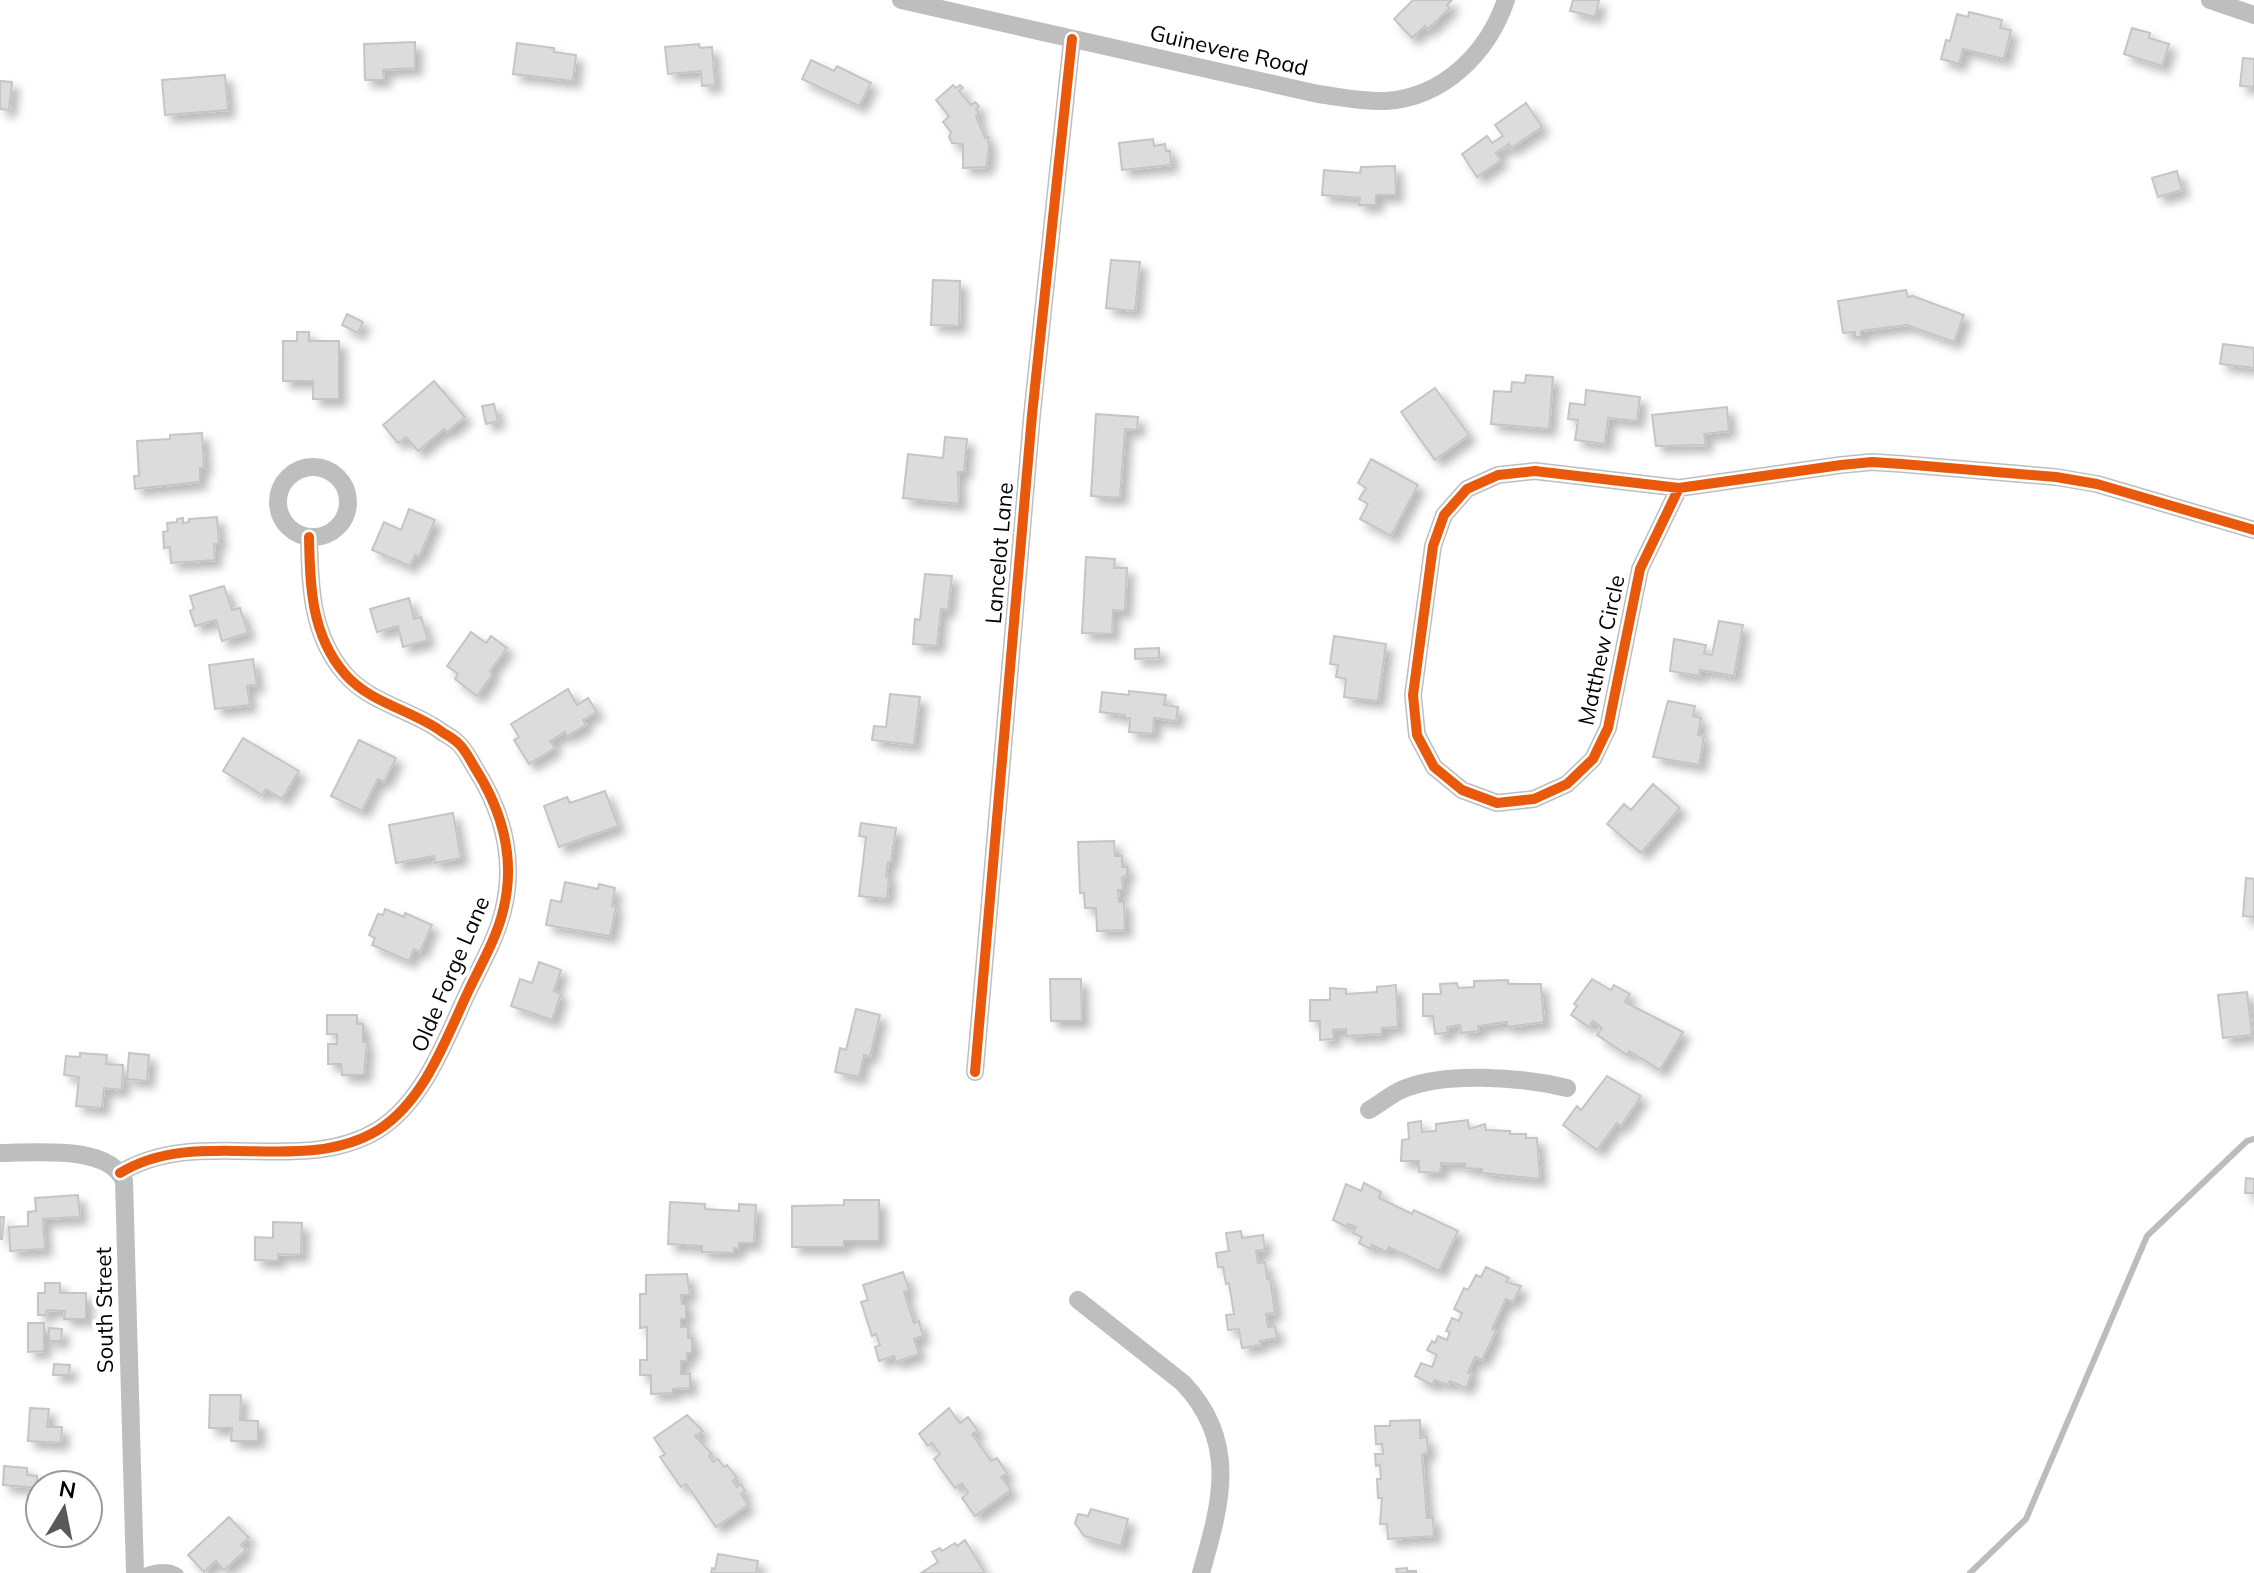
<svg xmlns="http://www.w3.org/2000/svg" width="2254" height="1573" viewBox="0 0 2254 1573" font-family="Mulish,sans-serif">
<defs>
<filter id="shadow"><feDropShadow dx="7" dy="7" stdDeviation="4" flood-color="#0004"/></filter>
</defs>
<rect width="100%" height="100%" fill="#fff"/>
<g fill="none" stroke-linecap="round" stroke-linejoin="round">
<polyline stroke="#bcbcbc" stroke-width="6" points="1970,1573 2026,1519 2147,1236 2247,1141 2254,1139"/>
</g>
<g fill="#dcdcdc" stroke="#c5c5c5" stroke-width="2" filter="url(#shadow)">
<polygon points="1413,0 1452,0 1447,5 1450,8 1428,29 1425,26 1412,38 1394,19"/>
<polygon points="1573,0 1599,0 1595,17 1570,11"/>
<polygon points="1969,12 2002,20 2000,28 2011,30 2004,59 1963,49 1959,64 1941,59 1946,40 1950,41 1957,14 1968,17"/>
<polygon points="2132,28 2150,33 2149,38 2169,44 2162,66 2124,54"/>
<polygon points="415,42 415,68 383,70 384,80 365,80 364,44"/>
<polygon points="517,43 554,48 554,52 576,55 573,81 513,74"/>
<polygon points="699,44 700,48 712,47 715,85 702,86 701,71 668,74 665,47"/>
<polygon points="2243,58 2254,59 2254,87 2240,86"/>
<polygon points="811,60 834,71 837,66 871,83 859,106 802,79"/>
<polygon points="225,75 228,110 165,115 162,80"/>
<polygon points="0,81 12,82 9,110 0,109"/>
<polygon points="953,85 956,88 960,85 963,88 959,91 971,105 975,102 979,106 976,109 979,113 976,116 985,138 988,137 989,150 986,167 963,168 963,144 952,143 949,137 951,132 943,122 949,116 936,100"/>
<polygon points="1526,103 1542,127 1511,148 1509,144 1496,153 1501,160 1477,177 1462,154 1487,136 1492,143 1503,136 1495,125"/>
<polygon points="1153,139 1154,146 1165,144 1166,151 1170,151 1171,165 1122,170 1119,143"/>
<polygon points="1395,166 1396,195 1376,195 1376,205 1359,205 1360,198 1322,195 1324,170 1360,173 1361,167"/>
<polygon points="2177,171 2182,190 2158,197 2152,178"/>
<polygon points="1111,260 1140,262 1135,311 1106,308"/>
<polygon points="933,280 960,281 959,326 931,325"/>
<polygon points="1906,290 1908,297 1913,296 1964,315 1954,342 1907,325 1861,331 1861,337 1855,337 1855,332 1843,333 1838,301"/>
<polygon points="347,314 363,322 358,333 342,325"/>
<polygon points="297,332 309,332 309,341 339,341 339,399 313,399 313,381 283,381 283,341 297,341"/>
<polygon points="2223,344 2254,348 2254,368 2220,364"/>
<polygon points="1526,375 1553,377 1549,429 1491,424 1494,391 1511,392 1512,382 1525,383"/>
<polygon points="434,381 465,417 447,432 444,429 418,451 406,437 398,443 383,425"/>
<polygon points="1435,388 1469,435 1435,460 1401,412"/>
<polygon points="1586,390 1640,397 1637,421 1608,418 1605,444 1575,440 1578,420 1568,419 1570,403 1585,405"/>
<polygon points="494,404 498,421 486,424 482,406"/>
<polygon points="1727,407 1729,431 1704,434 1706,445 1656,446 1652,415"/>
<polygon points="1096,414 1138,417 1137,430 1125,429 1120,498 1091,496"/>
<polygon points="202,433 204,468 200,468 200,482 135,489 134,476 139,476 137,441 170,439 170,435"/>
<polygon points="945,437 967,439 964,472 958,472 959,504 903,498 908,454 943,458"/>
<polygon points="1371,459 1418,485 1391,536 1360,519 1368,504 1359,499 1366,488 1358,483"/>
<polygon points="409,509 435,520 419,557 415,555 410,566 372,550 384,522 401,530"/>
<polygon points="217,517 219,544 214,544 215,560 171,563 170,547 164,548 163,532 168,531 167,523 177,522 177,519 183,518 183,523 189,522 189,519"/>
<polygon points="1086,557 1115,559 1114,568 1127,568 1125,611 1113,610 1112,634 1082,633"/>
<polygon points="925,574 952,576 948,610 941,609 937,646 913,644 915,619 920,620"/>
<polygon points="224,586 232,610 240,608 248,633 222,641 216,620 195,626 190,611 194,609 190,596"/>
<polygon points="409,598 414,619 421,617 428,640 403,647 398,626 377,632 370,609"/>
<polygon points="1719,621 1743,625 1734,676 1700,670 1699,676 1670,671 1674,639 1706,645 1704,654 1712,655"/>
<polygon points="471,632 486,643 491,636 507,648 490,671 492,675 477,696 455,679 458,674 447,666"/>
<polygon points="1334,636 1386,644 1378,701 1344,697 1346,679 1336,677 1338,665 1330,664"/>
<polygon points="1159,648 1159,658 1135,659 1135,649"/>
<polygon points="253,659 257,685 247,686 250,705 215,709 209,665"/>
<polygon points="568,689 577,705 588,698 597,712 583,720 586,725 567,736 565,732 550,741 555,748 529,764 514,740 519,737 511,724"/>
<polygon points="1129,691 1166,695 1164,705 1178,707 1176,721 1154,718 1153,734 1129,732 1130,718 1125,718 1125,715 1100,712 1102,692 1129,695"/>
<polygon points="890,694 920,697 914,745 872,740 874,726 886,727"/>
<polygon points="1668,701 1695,706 1693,716 1701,718 1698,735 1704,736 1699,765 1653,757"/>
<polygon points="243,738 299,771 282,799 266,789 262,795 223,771"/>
<polygon points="359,740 396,758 384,782 378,779 362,811 331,796"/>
<polygon points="1653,784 1680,808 1641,853 1607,824 1624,804 1631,810"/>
<polygon points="605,791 618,826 559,847 544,806 567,797 570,803"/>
<polygon points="453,813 461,858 435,863 434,856 396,863 389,825"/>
<polygon points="861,823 896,828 891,862 888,862 886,876 889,877 887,899 859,896 866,837 859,836"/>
<polygon points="1114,841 1115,856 1122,856 1122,867 1127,867 1127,876 1122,877 1123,890 1118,890 1119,902 1124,902 1125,930 1097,931 1096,908 1085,908 1084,893 1080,893 1078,842"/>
<polygon points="2246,878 2254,879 2254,917 2243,916"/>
<polygon points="565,882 598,889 599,884 615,888 612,906 616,907 610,936 546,925 551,900 561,902"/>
<polygon points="385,909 404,917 405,913 432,925 420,952 414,949 409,961 372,945 375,938 369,935 378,914 383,915"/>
<polygon points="539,962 561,970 554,991 561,994 552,1020 511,1006 520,979 532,983"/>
<polygon points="1050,979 1081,979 1082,1021 1051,1021"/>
<polygon points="1592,979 1611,990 1614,985 1630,994 1625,1002 1683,1032 1660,1070 1629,1051 1627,1055 1597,1035 1602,1028 1593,1021 1589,1027 1571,1015 1577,1006 1574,1004"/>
<polygon points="1508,980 1508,984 1541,984 1544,1022 1507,1027 1507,1022 1478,1026 1479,1031 1461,1033 1460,1025 1447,1027 1448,1033 1435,1034 1433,1016 1423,1016 1423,994 1441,994 1440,984 1457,983 1458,988 1474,987 1474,981"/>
<polygon points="1396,985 1398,1027 1382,1028 1382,1034 1346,1036 1346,1029 1333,1030 1334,1039 1320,1040 1320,1021 1310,1021 1310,1000 1330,1000 1330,988 1346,989 1346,994 1377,992 1377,987"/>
<polygon points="2247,992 2252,1035 2223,1038 2218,995"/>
<polygon points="856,1009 880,1015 870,1057 864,1055 859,1077 835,1072 840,1048 846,1050"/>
<polygon points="327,1015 357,1015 357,1024 363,1024 363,1042 367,1042 364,1075 342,1075 341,1064 328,1064 328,1044 337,1044 337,1034 327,1034"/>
<polygon points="80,1053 107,1055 106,1064 123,1065 122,1090 104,1088 102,1108 76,1106 79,1077 64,1075 66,1056 80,1057"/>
<polygon points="129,1053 149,1055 147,1081 127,1079"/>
<polygon points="1607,1076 1641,1096 1621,1126 1617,1123 1597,1150 1563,1125 1577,1106 1581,1110"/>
<polygon points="1468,1120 1469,1129 1485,1124 1486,1130 1510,1131 1510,1134 1526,1134 1526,1138 1537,1138 1540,1179 1482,1173 1482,1169 1464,1168 1465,1164 1441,1163 1440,1173 1419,1172 1419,1161 1401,1161 1402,1140 1409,1139 1408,1123 1421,1121 1422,1132 1436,1131 1436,1124"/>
<polygon points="2246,1178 2254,1179 2254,1193 2245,1193"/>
<polygon points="1364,1183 1381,1192 1379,1198 1412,1214 1414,1210 1458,1231 1439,1271 1389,1247 1386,1252 1372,1245 1371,1249 1359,1243 1362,1237 1353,1233 1356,1227 1348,1224 1347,1227 1333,1220 1346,1184 1361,1191"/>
<polygon points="78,1195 80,1217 43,1219 45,1249 10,1251 9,1227 28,1226 28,1212 36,1211 35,1198"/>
<polygon points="844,1200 879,1200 879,1241 844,1241 844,1247 792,1247 792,1206 844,1205"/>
<polygon points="670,1202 705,1204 705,1209 739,1211 739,1204 756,1205 754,1243 739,1243 739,1249 734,1248 734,1253 702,1252 702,1246 668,1244"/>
<polygon points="0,1217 4,1217 2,1239 0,1239"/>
<polygon points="273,1222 302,1223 301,1255 278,1254 278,1261 255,1260 255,1237 273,1238"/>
<polygon points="1241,1231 1242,1238 1263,1235 1265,1250 1256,1251 1258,1263 1265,1262 1267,1279 1270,1278 1275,1313 1266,1314 1268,1327 1275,1326 1277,1338 1260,1341 1261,1345 1242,1348 1239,1329 1228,1330 1226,1315 1234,1314 1229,1283 1226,1284 1223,1267 1218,1267 1216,1253 1229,1251 1226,1233"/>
<polygon points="1486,1267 1509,1278 1506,1282 1521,1286 1513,1302 1506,1299 1492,1329 1496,1331 1482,1360 1475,1357 1468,1373 1472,1374 1466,1388 1450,1381 1447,1385 1435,1380 1432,1385 1415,1376 1421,1363 1432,1367 1437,1355 1427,1350 1432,1341 1435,1343 1438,1336 1447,1340 1450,1332 1446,1331 1452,1318 1459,1321 1462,1313 1454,1309 1464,1288 1468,1290 1476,1275 1481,1277"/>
<polygon points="903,1272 909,1290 904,1292 914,1323 919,1321 923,1336 914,1339 919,1354 896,1362 894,1356 879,1361 875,1347 880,1345 876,1334 872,1336 861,1302 868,1300 863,1285"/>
<polygon points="687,1274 690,1295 681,1295 682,1304 686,1304 686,1319 681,1319 681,1327 688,1327 688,1338 692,1338 692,1353 687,1353 687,1361 681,1361 681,1374 690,1374 690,1388 673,1389 673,1393 651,1394 651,1375 640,1375 640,1360 647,1360 647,1327 640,1328 640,1294 646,1294 646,1275"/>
<polygon points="45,1283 60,1283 60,1293 86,1293 86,1319 64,1319 65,1311 47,1310 46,1315 38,1315 38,1293 45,1293"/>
<polygon points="28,1323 44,1323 44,1351 28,1352"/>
<polygon points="49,1328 62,1329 61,1341 49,1341"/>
<polygon points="54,1364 70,1365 69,1375 53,1375"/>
<polygon points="210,1395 241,1395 240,1420 258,1421 258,1441 231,1441 232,1428 209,1428"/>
<polygon points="30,1408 49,1409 47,1427 62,1427 61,1443 28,1441"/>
<polygon points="949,1408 960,1423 968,1417 978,1431 972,1434 991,1461 997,1458 1007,1473 1001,1477 1011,1490 975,1516 962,1498 968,1493 962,1483 955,1488 934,1459 940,1454 932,1443 928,1446 919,1434"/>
<polygon points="687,1415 703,1431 695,1436 712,1454 709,1456 713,1462 718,1459 724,1467 727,1465 737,1478 733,1481 737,1487 741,1484 745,1491 741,1494 748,1505 716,1527 686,1484 681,1487 660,1457 665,1454 654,1438"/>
<polygon points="1420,1420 1420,1438 1427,1437 1428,1453 1422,1454 1427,1518 1433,1518 1434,1536 1388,1539 1387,1524 1380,1524 1382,1498 1378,1498 1377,1479 1381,1479 1380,1465 1376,1466 1375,1454 1383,1454 1382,1444 1376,1444 1375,1426 1390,1426 1390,1421"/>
<polygon points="4,1466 27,1468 27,1475 37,1476 37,1488 3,1485"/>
<polygon points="1091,1509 1128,1519 1121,1546 1084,1536 1075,1523 1078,1514 1088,1516"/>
<polygon points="229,1517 249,1538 241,1545 246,1550 224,1570 216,1561 204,1572 188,1555"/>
<polygon points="965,1540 985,1573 921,1573 938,1562 932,1552 940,1548 942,1551 955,1543 957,1546"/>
<polygon points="718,1554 758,1561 756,1573 711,1573 712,1568 715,1569"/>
<polygon points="1407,1568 1407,1571 1416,1571 1416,1573 1397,1573 1396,1569"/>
</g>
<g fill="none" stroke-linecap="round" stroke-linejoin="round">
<path stroke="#bebebe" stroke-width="9" d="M143,1573C155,1568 168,1566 179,1573"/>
<g stroke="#bebebe" stroke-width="18">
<path d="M901,0L1318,94C1341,97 1363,102 1386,101C1445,97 1488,52 1506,0"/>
<polyline points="2210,0 2254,15"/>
<circle cx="313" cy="502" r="35"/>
<polyline points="1679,488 1640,569 1608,728 1593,759 1567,784 1534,799 1497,803 1462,790 1434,767 1417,735 1413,695 1433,546 1444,515 1467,489 1498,475 1535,471 1679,488 1841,465 1872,462 1902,464 2056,477 2097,484 2254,530"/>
<polyline points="975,1072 1032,415 1072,39"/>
<path d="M1369,1110C1380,1104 1390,1095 1401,1090C1444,1071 1522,1077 1567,1088"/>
<path d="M0,1153C33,1153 109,1144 124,1181L135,1573"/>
<path d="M120,1173C198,1125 301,1177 378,1130C424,1101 445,1041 467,994C479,968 496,940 503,911C516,860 503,812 475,768C470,760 465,749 458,743C452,737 444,734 438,729C408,709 369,702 345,674C311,635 310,586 309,537"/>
<path d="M1078,1300L1183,1383C1239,1442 1221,1503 1201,1573"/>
</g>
<defs>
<g id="cycleway">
<polyline points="1679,488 1640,569 1608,728 1593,759 1567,784 1534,799 1497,803 1462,790 1434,767 1417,735 1413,695 1433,546 1444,515 1467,489 1498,475 1535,471 1679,488 1841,465 1872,462 1902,464 2056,477 2097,484 2254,530"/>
<polyline points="975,1072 1032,415 1072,39"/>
<path d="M120,1173C198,1125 301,1177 378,1130C424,1101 445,1041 467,994C479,968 496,940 503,911C516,860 503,812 475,768C470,760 465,749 458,743C452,737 444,734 438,729C408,709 369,702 345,674C311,635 310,586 309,537"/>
</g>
</defs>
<use href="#cycleway" stroke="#fff" stroke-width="15"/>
<use href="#cycleway" stroke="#e8590c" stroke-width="10"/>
</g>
<g text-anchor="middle" stroke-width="8" stroke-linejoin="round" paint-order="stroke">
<g font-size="22" fill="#000" stroke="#fff">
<text transform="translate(1229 50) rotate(13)" y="8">Guinevere Road</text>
<text transform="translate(999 553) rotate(-85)" y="8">Lancelot Lane</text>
<text transform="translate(1601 650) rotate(-78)" y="8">Matthew Circle</text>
<text transform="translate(450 974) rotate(-67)" y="8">Olde Forge Lane</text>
<text transform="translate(104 1310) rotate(-91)" y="8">South Street</text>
</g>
</g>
<g transform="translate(64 1509) rotate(10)"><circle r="38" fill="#ffffff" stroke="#999999" stroke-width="2"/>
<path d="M0-6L14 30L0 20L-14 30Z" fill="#595959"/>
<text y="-12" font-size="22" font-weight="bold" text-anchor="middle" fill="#000000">N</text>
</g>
</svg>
